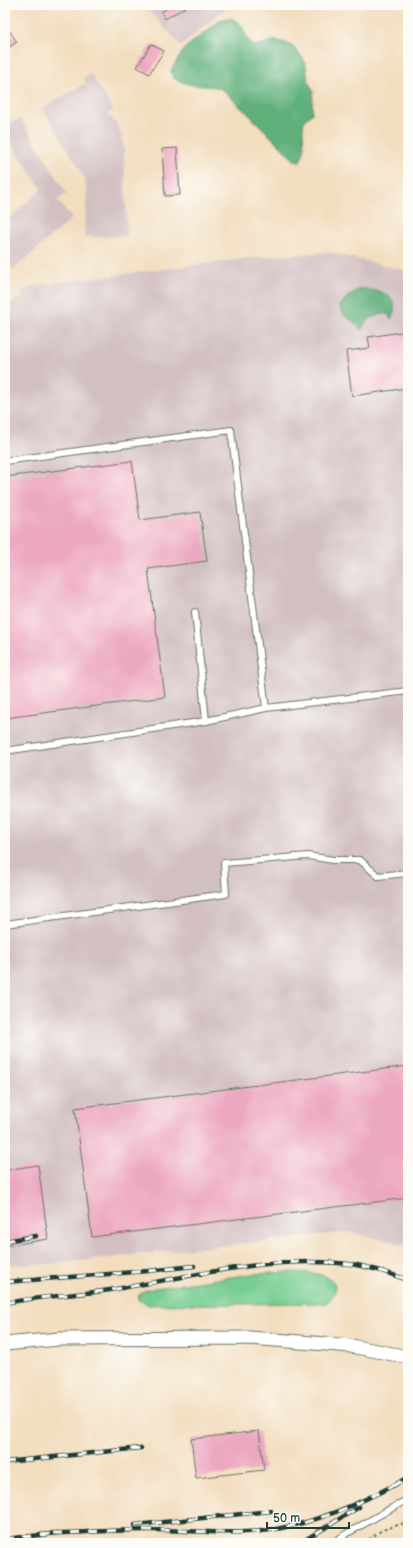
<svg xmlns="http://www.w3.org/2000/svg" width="413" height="1548" viewBox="0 0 413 1548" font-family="'Balsamiq Sans',sans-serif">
<rect width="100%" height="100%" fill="#fdfcf7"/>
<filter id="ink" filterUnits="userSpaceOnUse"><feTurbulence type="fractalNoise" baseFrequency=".025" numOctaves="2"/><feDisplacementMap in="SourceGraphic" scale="8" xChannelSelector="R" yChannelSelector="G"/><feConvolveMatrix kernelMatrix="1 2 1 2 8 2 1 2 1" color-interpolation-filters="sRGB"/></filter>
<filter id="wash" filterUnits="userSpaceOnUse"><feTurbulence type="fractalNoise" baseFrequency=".012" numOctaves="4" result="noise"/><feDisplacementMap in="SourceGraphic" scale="16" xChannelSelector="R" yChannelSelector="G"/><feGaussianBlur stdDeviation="0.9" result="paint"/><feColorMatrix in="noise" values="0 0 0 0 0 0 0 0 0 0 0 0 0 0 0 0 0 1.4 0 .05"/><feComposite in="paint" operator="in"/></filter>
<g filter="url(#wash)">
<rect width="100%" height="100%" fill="#f2ddbe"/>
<g fill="#d2bfc1">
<polygon points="144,5 230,5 181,46"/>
<polygon points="91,74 113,110 107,115 113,119 120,131 124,148 127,236 84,237 87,190 84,176 42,108 86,83 83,78"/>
<polygon points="21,119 67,194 57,200 72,218 13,270 5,261 5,222 42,189 5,134 5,124"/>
<polygon points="328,252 408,271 408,1245 348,1232 51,1264 5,1265 5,306 23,297 21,291 31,286 249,258"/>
</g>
<path fill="#76cc91" stroke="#4a8462" d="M290,1272C302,1273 333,1271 335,1287C336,1294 331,1299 326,1303L149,1305L138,1300L139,1295L144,1291L155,1288L252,1274Z"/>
<g fill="#60b07b" stroke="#407658">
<path d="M227,18C247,19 241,38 255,46L276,40L286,43L293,47L303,58L306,66L308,81L313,91L312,114C310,116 306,118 305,120C299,131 309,148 300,161L294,160L245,111C236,104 229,93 219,88C211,85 202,87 194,85C186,84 180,81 173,78L171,70L185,48L219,21Z"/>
<path d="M360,289C378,289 404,295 391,319L388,314C381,313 371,317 366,322C364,324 363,328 361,330C355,319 344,321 340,306L349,295Z"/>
</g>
<g id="blocks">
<g fill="#eda8c1">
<polygon points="172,5 189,5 165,19 161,12"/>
<polygon points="5,24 17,42 5,50"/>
<polygon points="151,44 164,51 149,74 137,67"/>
<polygon points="177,148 180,195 165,196 162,149"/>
<polygon points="408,331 408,388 352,396 346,351 370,348 368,337"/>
<polygon points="132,461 140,520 200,512 207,561 148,569 165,697 5,718 5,477"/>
<polygon points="408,1066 408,1198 92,1237 75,1108"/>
<polygon points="38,1165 48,1239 5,1246 5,1170"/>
<polygon points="259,1431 264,1470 196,1478 191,1439"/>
</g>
</g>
</g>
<g filter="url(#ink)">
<use href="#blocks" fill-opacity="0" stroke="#697564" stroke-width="1"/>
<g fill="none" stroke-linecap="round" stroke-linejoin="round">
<defs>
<g id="lane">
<polyline points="5,461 231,430 266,708"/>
<polyline points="195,612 206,721"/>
<polyline points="5,751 206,721 266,708 408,691"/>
<polyline points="5,924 226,894 224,863 308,856 333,860 360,860 378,876 408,873"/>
<polyline points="333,1543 346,1534 408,1499"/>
</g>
<polyline id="street" points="5,1344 59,1339 250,1338 351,1346 408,1357"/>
</defs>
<use href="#lane" stroke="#697564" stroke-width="8"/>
<use href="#street" stroke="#697564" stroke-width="15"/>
<polyline stroke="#697564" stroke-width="2" stroke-dasharray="3 3" stroke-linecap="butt" points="364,1543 382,1530 408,1522"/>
<use href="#lane" stroke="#fff" stroke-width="6"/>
<use href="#street" stroke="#fff" stroke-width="13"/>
<defs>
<g id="rail">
<polyline points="5,1241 36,1236"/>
<polyline points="5,1282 148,1271 194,1266"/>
<path d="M5,1303C42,1296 79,1295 116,1289C189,1277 263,1257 338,1263C362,1264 385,1272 408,1280"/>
<polyline points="5,1462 141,1448"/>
<polyline points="393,1486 408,1477"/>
<polyline points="135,1525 271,1511"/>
<path d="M53,1533C86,1533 120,1529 153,1530C196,1530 244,1537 286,1527C325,1519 362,1502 396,1484"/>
<polyline points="5,1539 58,1533"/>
<polyline points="300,1543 359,1507"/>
</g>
</defs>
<use href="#rail" stroke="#1f3d34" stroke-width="4.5"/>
<use href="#rail" stroke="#fdfcf7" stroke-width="3" stroke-dasharray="9" stroke-linecap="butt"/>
</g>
</g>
<rect width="413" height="1548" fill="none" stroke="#fdfcf7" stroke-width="20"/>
<path d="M267 1522v6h82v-6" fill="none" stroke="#1f3d34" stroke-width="2"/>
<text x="273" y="1522" font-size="12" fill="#1f3d34" stroke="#fdfcf7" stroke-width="3" paint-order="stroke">50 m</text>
</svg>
